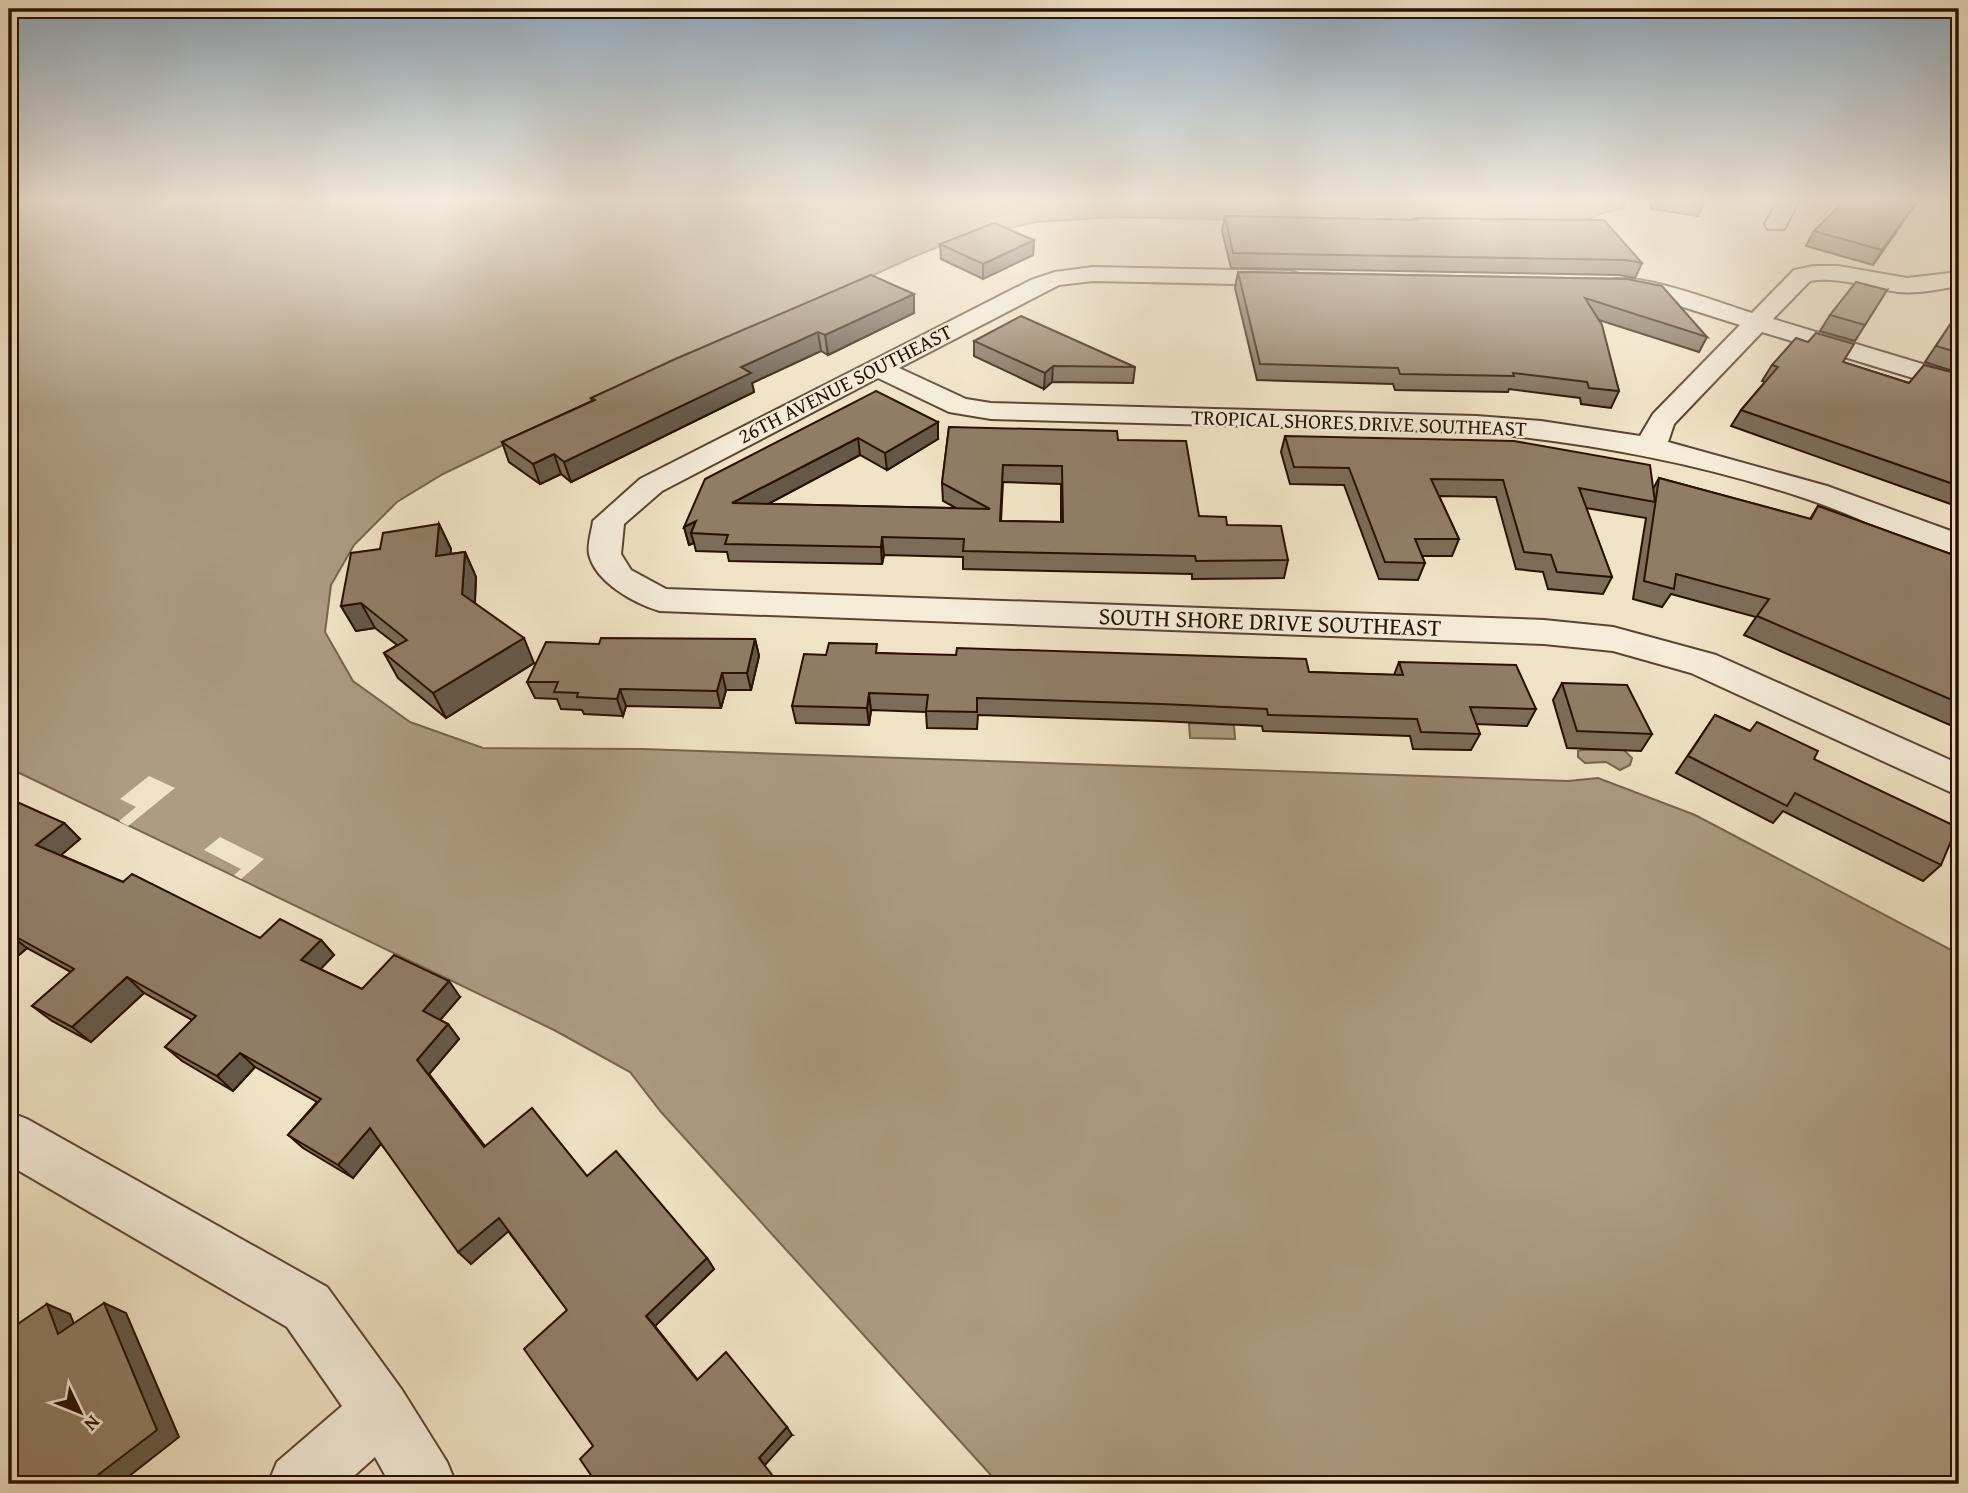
<svg xmlns="http://www.w3.org/2000/svg" width="1968" height="1493" viewBox="0 0 1968 1493" font-family="'Gentium Book Plus',serif">
<rect width="100%" height="100%" fill="#f0e2c5"/>
<filter id="stains"><feTurbulence type="fractalNoise" baseFrequency=".00286" numOctaves="4"/><feColorMatrix values="0 0 0 0 .2 0 0 0 0 .09 0 0 0 0 .02 0 0 0 .5 -.17"/></filter>
<radialGradient id="worn" r=".72"><stop offset=".6" stop-color="#630" stop-opacity="0"/><stop offset="1" stop-color="#630" stop-opacity=".3"/></radialGradient>
<g fill="#ad9b82" stroke="#79634e" stroke-width="2">
<polygon points="9,199 1613,199 1625,204 1622,209 1602,213 1572,228 1117,217 1036,222 950,242 913,257 501,446 443,474 397,502 354,545 331,585 325,632 353,681 410,722 483,748 642,749 1568,781 1598,778 1695,815 1959,954 1959,1484 999,1484 661,1112 630,1072 554,1030 9,768"/>
<polygon points="1189,723 1234,725 1235,739 1190,738"/>
<polygon points="1582,750 1624,750 1632,758 1630,765 1620,770 1606,762 1585,763 1578,757 1578,751"/>
</g>
<g fill="#f0e2c5">
<polygon points="149,776 175,788 128,826 119,821 136,807 120,799"/>
<polygon points="220,837 264,859 241,879 234,875 241,869 204,850"/>
</g>
<g fill="none" stroke-linecap="round" stroke-linejoin="round">
<defs>
<g id="street">
<polygon points="1779,199 1800,199 1784,229 1768,229 1765,224"/>
<path d="M1814,266H1838L1907,278L1959,272V286C1939,289 1919,294 1898,292C1868,288 1840,276 1810,281L1773,319L1959,375V392L1762,332L1674,424L1668,442L1827,486L1959,534V555C1906,543 1856,515 1804,498C1695,462 1590,443 1476,432L991,419L949,412L878,378L662,491L624,524L621,554L631,570L666,589L1544,620L1613,627L1716,655L1959,764V796L1691,673L1613,651L1544,644L660,611C635,604 595,582 589,554C587,545 592,530 593,521L640,479L1031,280L1055,272L1093,267L1289,271L1297,273L1301,278L1297,283L1289,285L1093,281L1059,285L899,368L966,399L991,403L1476,416L1541,421L1640,436L1653,414L1740,325L1658,299L1611,290L1607,285L1611,280C1641,272 1720,303 1752,313L1794,270Z"/>
<polygon points="9,1112 27,1119 327,1287 402,1390 447,1462 456,1484 390,1484 375,1457 345,1484 268,1484 277,1462 342,1406 287,1327 9,1165"/>
</g>
</defs>
<use href="#street" stroke="#5c4431" stroke-width="4"/>
<use href="#street" fill="#f5ecd9" fill-rule="evenodd"/>
</g>
<g fill="#7d6c58" stroke="#2a1000" stroke-width="2" fill-rule="evenodd">
<polygon points="1651,199 1705,199 1705,202 1698,216 1651,209"/>
<polygon points="1919,199 1873,265 1806,246 1814,231"/>
<polygon points="1225,216 1414,220 1414,218 1642,263 1635,278 1620,275 1231,268 1222,231"/>
<polygon points="1034,240 1033,255 983,279 941,259 940,244"/>
<polygon points="1238,272 1627,279 1707,337 1699,352 1599,320 1619,391 1611,408 1581,404 1580,398 1509,389 1508,392 1395,390 1393,384 1257,380 1235,288"/>
<polygon points="871,275 914,313 828,355 821,351 752,383 754,392 571,482 561,474 540,484 509,462 502,442 592,401 591,398"/>
<polygon points="1887,290 1855,341 1820,331 1830,315"/>
<polygon points="1959,311 1959,373 1925,362"/>
<polygon points="974,341 1135,367 1133,383 1052,382 1044,389 974,356"/>
<polygon points="1843,362 1909,383 1959,374 1959,507 1731,426 1741,410 1765,382 1762,381 1772,365"/>
<path d="M876,391L938,439L887,470L860,455L768,504L956,508L943,501L942,483L949,427L1118,440L1199,516L1227,525L1288,560L1284,578L1192,579V574L963,569V557L884,555L882,564L729,561L727,552L696,551L694,543L689,545L684,527ZM1003,482L1061,484V522L1001,521Z"/>
<polygon points="1285,436 1653,489 1659,478 1810,519 1818,506 1959,557 1959,729 1744,635 1756,617 1671,594 1662,607 1633,599 1646,518 1586,508 1612,577 1603,594 1548,589 1543,572 1516,569 1496,497 1439,496 1459,539 1452,556 1422,556 1425,563 1418,580 1379,579 1344,485 1290,484 1281,452"/>
<polygon points="439,524 451,549 450,554 465,552 476,577 475,603 534,663 446,718 398,678 384,653 397,645 375,628 356,631 341,606 380,549"/>
<polygon points="755,639 759,656 751,690 726,690 721,708 626,706 623,716 584,714 582,710 561,709 557,699 535,698 527,682 599,644"/>
<polygon points="878,653 1309,672 1394,675 1399,662 1536,709 1527,726 1476,724 1480,734 1471,750 1413,749 1410,736 1263,731 1262,726 1159,721 978,715 977,729 927,728 926,712 871,710 869,725 796,723 792,706 826,655"/>
<polygon points="1562,683 1652,734 1641,751 1567,748 1553,700"/>
<polygon points="1715,715 1750,731 1814,759 1941,865 1923,881 1783,811 1773,823 1676,773"/>
<polygon points="9,809 64,823 80,839 61,855 123,882 260,938 321,940 334,955 320,969 362,989 460,997 440,1020 448,1024 459,1039 429,1074 485,1146 587,1176 707,1258 714,1269 655,1326 698,1380 792,1435 593,1446 567,1310 508,1231 471,1264 381,1144 353,1178 303,1148 288,1135 317,1102 255,1067 233,1091 182,1061 165,1047 192,1020 144,993 91,1042 52,1021 32,1006 71,972 27,948 19,955 9,950"/>
</g>
<g fill="#665847" stroke="#2a1000" stroke-width="2">
<polygon points="1918,199 1919,199 1873,265 1882,250"/>
<polygon points="1034,240 1033,255 983,279 983,264"/>
<polygon points="914,294 914,313 828,355 825,335"/>
<polygon points="818,332 821,351 752,383 754,392 571,482 564,462 741,367"/>
<polygon points="1053,366 1052,382 1044,389 1045,373"/>
<polygon points="938,422 938,439 887,470 885,453"/>
<polygon points="858,438 860,455 736,521 732,503"/>
<polygon points="554,454 561,474 540,484 533,464"/>
<polygon points="696,521 691,533 694,543 689,545 684,527"/>
<polygon points="439,524 451,549 448,581 436,556"/>
<polygon points="882,537 884,555 882,564 881,547"/>
<polygon points="465,552 476,577 474,619 462,594"/>
<polygon points="361,603 375,628 356,631 341,606"/>
<polygon points="524,638 534,663 446,718 433,693"/>
<polygon points="755,639 759,656 751,690 747,673"/>
<polygon points="722,673 726,690 721,708 717,691"/>
<polygon points="620,689 626,706 623,716 617,699"/>
<polygon points="869,693 871,710 869,725 867,708"/>
<polygon points="64,823 80,839 54,861 36,845"/>
<polygon points="9,934 27,948 19,955 9,947"/>
<polygon points="321,940 334,955 315,975 301,960"/>
<polygon points="127,977 144,993 91,1042 72,1027"/>
<polygon points="449,981 460,997 435,1026 423,1011"/>
<polygon points="448,1024 459,1039 429,1074 495,1160 417,1060"/>
<polygon points="240,1053 255,1067 233,1091 217,1076"/>
<polygon points="370,1128 383,1141 353,1178 338,1165"/>
<polygon points="499,1218 510,1230 471,1264 458,1252"/>
<polygon points="707,1258 714,1269 655,1326 646,1316"/>
<polygon points="104,1303 126,1313 179,1437 119,1484 86,1484"/>
<polygon points="47,1304 70,1314 82,1344 58,1334"/>
<polygon points="9,1312 24,1347 9,1341"/>
<polygon points="787,1427 792,1435 765,1465 759,1458"/>
</g>
<g fill="#917d66" stroke="#2a1000" stroke-width="2" fill-rule="evenodd">
<polygon points="1685,199 1705,199 1705,202"/>
<polygon points="1846,199 1918,199 1882,250 1814,231"/>
<polygon points="1225,216 1416,220 1414,218 1604,220 1642,263 1627,260 1233,253"/>
<polygon points="994,223 1034,240 983,264 940,244"/>
<polygon points="1238,272 1627,279 1662,286 1707,337 1585,298 1602,325 1619,391 1589,388 1587,382 1513,373 1514,376 1400,374 1398,368 1260,364"/>
<polygon points="871,275 914,294 825,335 818,332 741,367 751,373 564,462 554,454 533,464 502,442 595,400 591,398 673,360"/>
<polygon points="1856,282 1887,290 1865,325 1830,315"/>
<polygon points="1959,311 1959,353 1936,346"/>
<polygon points="1021,316 1135,367 1053,366 1045,373 974,341"/>
<polygon points="1816,333 1854,344 1843,362 1909,383 1924,365 1959,374 1959,486 1741,410 1778,367 1772,365 1796,338 1808,342"/>
<path d="M876,391L938,422L885,453L858,438L732,503L990,509L942,483L949,427L1117,431L1118,440L1186,441L1199,516L1226,517L1227,525L1281,526L1288,560L1196,561L1195,556L963,551L964,539L882,537L881,547L725,544L728,535L691,533L696,521L684,527L705,479ZM1003,465L1062,466L1063,522L1000,521Z"/>
<polygon points="1285,436 1514,441 1650,465 1655,502 1579,488 1612,577 1557,572 1551,555 1524,552 1503,480 1431,479 1459,539 1415,539 1425,563 1385,562 1349,468 1294,467"/>
<polygon points="1659,478 1811,519 1818,506 1959,557 1959,703 1757,616 1769,599 1676,574 1674,589 1644,581"/>
<polygon points="439,524 436,556 465,552 462,594 524,638 433,693 384,653 407,640 361,603 341,606 351,553 380,549 383,533"/>
<polygon points="601,638 755,639 747,673 722,673 717,691 620,689 617,699 577,697 578,693 554,692 558,682 527,682 546,642 599,644"/>
<polygon points="829,643 877,644 876,653 956,655 957,648 1306,659 1309,672 1403,675 1399,662 1516,665 1536,709 1470,707 1480,734 1421,732 1417,719 1268,715 1267,709 1162,704 977,698 977,712 926,711 928,695 869,693 867,708 792,706 804,654 826,655"/>
<polygon points="1562,683 1627,685 1652,734 1577,731"/>
<polygon points="1715,715 1750,731 1757,722 1818,751 1814,759 1957,827 1941,865 1795,793 1787,806 1688,756"/>
<polygon points="17,802 64,823 36,845 123,882 132,874 260,938 280,919 321,940 301,960 362,989 394,955 449,981 423,1011 448,1024 417,1060 484,1147 532,1108 587,1176 616,1151 707,1258 646,1316 697,1380 726,1352 787,1427 759,1458 779,1484 597,1484 580,1459 593,1446 524,1349 567,1310 499,1218 458,1252 370,1128 338,1165 288,1135 321,1099 240,1053 217,1076 165,1047 196,1016 127,977 72,1027 32,1006 74,969 9,933 9,809"/>
<polygon points="104,1303 157,1430 86,1484 9,1484 9,1330 47,1304 58,1334"/>
</g>
<linearGradient id="sky" x2="0" y2="1"><stop stop-color="#90aabf"/><stop offset="0.49" stop-color="#f8f2e5"/><stop offset="1" stop-color="#f8f2e5" stop-opacity="0"/></linearGradient>
<rect width="1968" height="408" fill="url(#sky)"/>
<g text-anchor="middle" stroke-width="5" stroke-linejoin="round" paint-order="stroke">
<g font-size="21" fill="#2a1000" stroke="#f5ecd9">
<text transform="translate(845 384) rotate(-27)" y="7">26TH AVENUE SOUTHEAST</text>
<text transform="translate(1359 423) rotate(2)" y="7">TROPICAL SHORES DRIVE SOUTHEAST</text>
</g>
<g font-size="24" fill="#2a1000" stroke="#f5ecd9">
<text transform="translate(1270 622) rotate(2)" y="8">SOUTH SHORE DRIVE SOUTHEAST</text>
</g>
</g>
<rect width="1968" height="1493" fill="none" stroke="#f0e2c5" stroke-width="35"/>
<rect x="10" y="10" width="1947" height="1472" fill="none" stroke="#2a1000" stroke-width="3.5"/>
<rect x="18" y="18" width="1933" height="1458" fill="none" stroke="#2a1000" stroke-width="2"/>
<g transform="translate(80 1412) rotate(133)" stroke="#f5ecd9" stroke-width="5" paint-order="stroke">
<path d="M0-5L12 26L0 18L-12 26Z" fill="#2a1000"/>
<text y="-10" font-size="19" font-weight="bold" text-anchor="middle" fill="#2a1000">N</text>
</g>
<rect width="100%" height="100%" filter="url(#stains)"/>
<rect width="100%" height="100%" fill="url(#worn)"/>
</svg>
